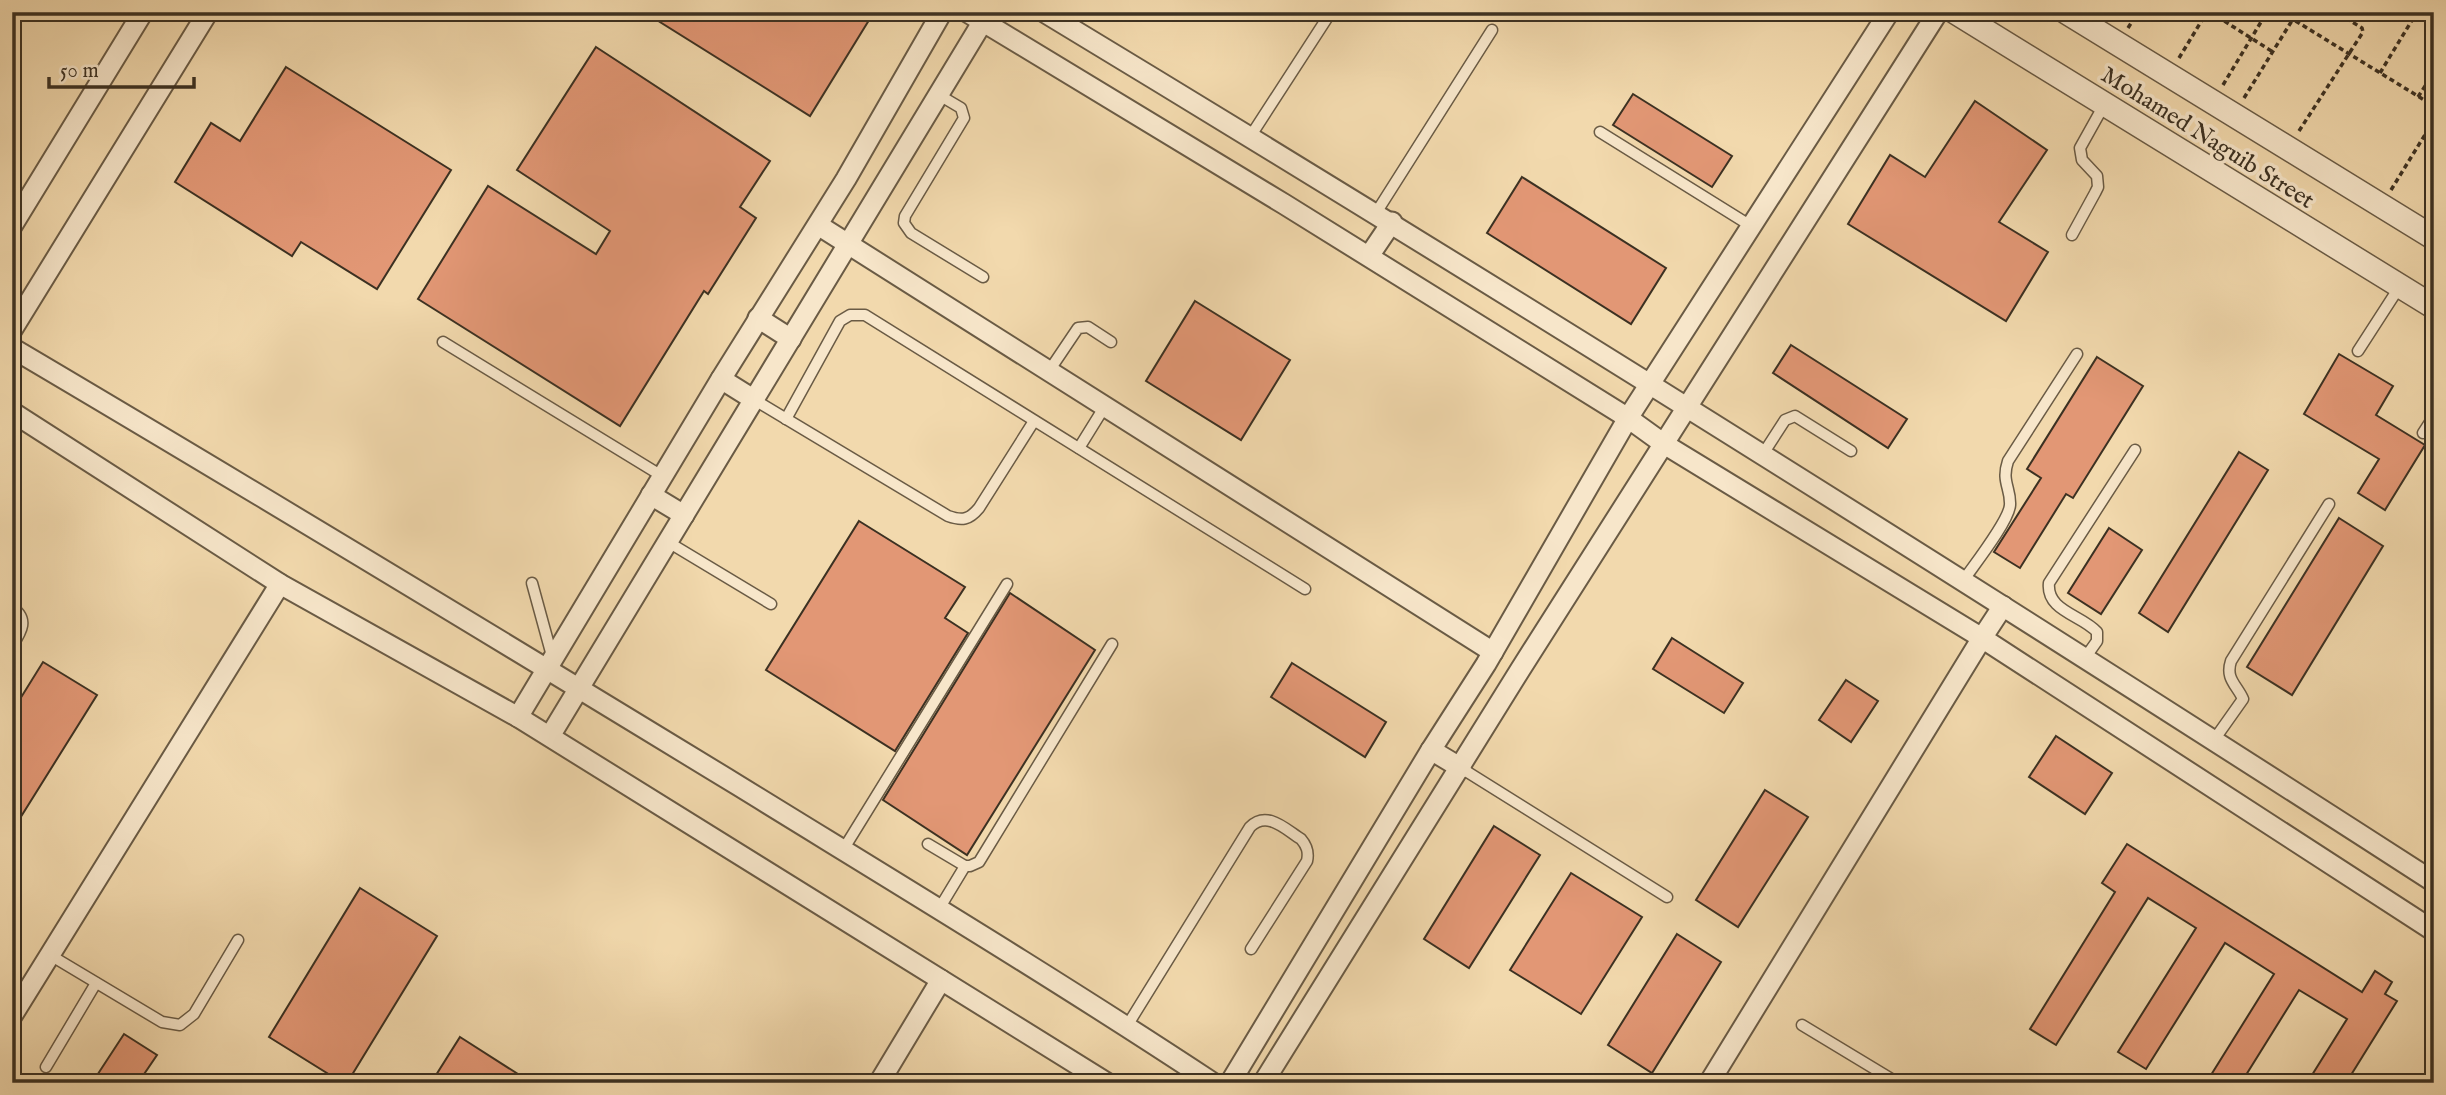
<svg xmlns="http://www.w3.org/2000/svg" width="2446" height="1095" viewBox="0 0 2446 1095" font-family="'IM FELL English',serif">
<rect width="100%" height="100%" fill="#f2d9ad"/>
<filter id="stains"><feTurbulence type="fractalNoise" baseFrequency=".00286" numOctaves="4"/><feColorMatrix values="0 0 0 0 .2 0 0 0 0 .09 0 0 0 0 .02 0 0 0 .5 -.17"/></filter>
<radialGradient id="worn" r=".72"><stop offset=".6" stop-color="#630" stop-opacity="0"/><stop offset="1" stop-color="#630" stop-opacity=".3"/></radialGradient>
<g fill="#e29775" stroke="#3c3122" stroke-width="2">
<polygon points="644,12 874,12 810,116"/>
<polygon points="596,47 770,161 740,207 756,218 708,294 704,291 620,426 418,299 488,186 596,254 610,231 517,170"/>
<polygon points="286,67 451,170 377,289 301,242 292,256 175,182 211,123 240,141"/>
<polygon points="1633,94 1732,156 1712,187 1613,125"/>
<polygon points="1975,101 2047,150 1999,222 2048,252 2006,321 1848,224 1890,155 1925,177"/>
<polygon points="1522,177 1666,268 1631,324 1487,233"/>
<polygon points="1195,301 1290,360 1241,440 1146,381"/>
<polygon points="1791,345 1907,419 1888,448 1773,373"/>
<polygon points="2339,354 2393,386 2376,415 2425,445 2385,510 2358,493 2379,459 2304,414"/>
<polygon points="2097,357 2143,386 2073,498 2066,494 2020,568 1994,552 2041,478 2027,469"/>
<polygon points="2239,452 2268,470 2168,632 2139,613"/>
<polygon points="2339,518 2383,546 2292,695 2247,667"/>
<polygon points="859,521 965,587 945,618 968,633 895,751 766,670"/>
<polygon points="2109,528 2142,550 2101,614 2068,593"/>
<polygon points="1010,593 1095,650 967,855 883,800"/>
<polygon points="1672,638 1743,683 1724,713 1653,669"/>
<polygon points="43,662 97,695 12,831 12,712"/>
<polygon points="1292,663 1386,722 1365,757 1271,697"/>
<polygon points="1846,680 1878,701 1851,742 1819,720"/>
<polygon points="2056,736 2112,773 2085,814 2029,777"/>
<polygon points="1765,790 1808,817 1738,927 1696,900"/>
<polygon points="1494,826 1540,855 1469,968 1424,939"/>
<polygon points="2127,844 2362,992 2375,971 2392,982 2385,994 2397,1001 2346,1083 2307,1083 2347,1019 2299,990 2241,1083 2206,1083 2274,974 2225,943 2146,1069 2118,1052 2196,928 2148,898 2056,1045 2030,1029 2115,892 2102,883"/>
<polygon points="1571,873 1642,917 1581,1014 1510,970"/>
<polygon points="360,888 437,936 347,1083 343,1083 269,1037"/>
<polygon points="1677,934 1721,962 1652,1073 1608,1045"/>
<polygon points="124,1034 157,1055 138,1083 92,1083"/>
<polygon points="460,1037 532,1083 431,1083"/>
</g>
<g fill="none" stroke-linecap="round" stroke-linejoin="round">
<defs>
<g id="service">
<polyline points="939,95 961,108 964,118 905,216 904,223 911,233 983,277"/>
<polyline points="1600,132 1751,226"/>
<polyline points="1250,137 1331,12"/>
<polyline points="1376,213 1492,30"/>
<polyline points="2072,235 2095,193 2098,187 2097,176 2082,160 2080,148 2104,105"/>
<polyline points="443,342 662,476"/>
<polyline points="2358,351 2400,286"/>
<polyline points="1049,371 1078,328 1088,327 1111,342"/>
<path d="M753,399L948,516C962,521 969,520 979,508L1034,421"/>
<polyline points="786,419 840,321 850,315 865,315 1305,589"/>
<polyline points="2423,433 2434,416"/>
<polyline points="1079,448 1105,406"/>
<polyline points="1763,454 1785,420 1795,416 1851,451"/>
<polyline points="668,542 771,604"/>
<path d="M1963,581C1974,565 2009,521 2010,505C2011,488 2001,482 2008,461L2077,354"/>
<polyline points="532,583 552,656"/>
<path d="M12,607C29,619 22,631 12,646"/>
<path d="M2085,658L2097,641V632C2082,615 2046,611 2049,583L2135,450"/>
<path d="M2214,740L2243,699C2237,685 2225,679 2231,661L2329,504"/>
<polyline points="1461,768 1667,897"/>
<polyline points="928,844 965,866 970,866 979,862 1112,644"/>
<polyline points="843,850 1007,584"/>
<polyline points="939,909 965,866"/>
<polyline points="50,955 162,1022 180,1025 194,1014 238,940"/>
<polyline points="1802,1025 1898,1083"/>
<path d="M1127,1026L1250,827C1267,810 1285,829 1301,839C1307,846 1309,852 1307,861L1251,949"/>
<polyline points="46,1067 96,983"/>
</g>
<g id="minor">
<polyline points="967,12 1284,204 1628,418 1664,444 1982,638 2434,931"/>
<path d="M1044,12C1512,295 1975,586 2434,882"/>
<polyline points="818,225 1493,652"/>
<polyline points="12,226 143,12"/>
<polyline points="1369,256 1392,222"/>
<polyline points="758,318 791,339"/>
<polyline points="12,330 208,12"/>
<path d="M12,348C256,492 498,639 739,786C898,884 1057,980 1213,1083"/>
<polyline points="721,379 753,399"/>
<polyline points="12,412 280,584 518,717 1107,1083"/>
<polyline points="651,495 684,515"/>
<polyline points="518,717 721,379 846,179 942,12"/>
<polyline points="550,736 988,13"/>
<polyline points="1431,750 1461,768"/>
<polyline points="12,1016 280,584"/>
<polyline points="879,1083 941,980"/>
<polyline points="1230,1083 1431,750 1486,664 1628,418 1889,12"/>
<polyline points="1263,1083 1520,670 1938,12"/>
<polyline points="1709,1083 1982,638 2003,606"/>
</g>
<g id="tertiary">
<polyline points="1955,12 2434,307"/>
<polyline points="2066,12 2434,238"/>
</g>
</defs>
<use href="#service" stroke="#6a5b45" stroke-width="13"/>
<use href="#minor" stroke="#6a5b45" stroke-width="23"/>
<use href="#tertiary" stroke="#6a5b45" stroke-width="26"/>
<g stroke="#3c3122" stroke-width="3.5" stroke-dasharray="5 3.5" stroke-linecap="butt">
<polyline points="2210,12 2273,52"/>
<polyline points="2281,12 2434,106"/>
<polyline points="2128,28 2138,12"/>
<polyline points="2179,58 2207,12"/>
<polyline points="2380,73 2417,12"/>
<polyline points="2223,85 2267,12"/>
<polyline points="2418,97 2434,72"/>
<polyline points="2244,98 2293,19"/>
<polyline points="2299,131 2363,32 2362,28 2336,12"/>
<polyline points="2391,190 2434,120"/>
</g>
<use href="#service" stroke="#f7e6ca" stroke-width="10"/>
<use href="#minor" stroke="#f7e6ca" stroke-width="19"/>
<use href="#tertiary" stroke="#f7e6ca" stroke-width="23"/>
</g>
<g text-anchor="middle" stroke-width="7" stroke-linejoin="round" paint-order="stroke">
<g font-size="24" fill="#3c3122" stroke="#f7e6ca">
<text transform="translate(2208 137) rotate(32)" y="8">Mohamed Naguib Street</text>
</g>
</g>
<rect width="2446" height="1095" fill="none" stroke="#f2d9ad" stroke-width="42"/>
<rect x="14" y="14" width="2418" height="1067" fill="none" stroke="#3c3122" stroke-width="3.5"/>
<rect x="21" y="21" width="2404" height="1053" fill="none" stroke="#3c3122" stroke-width="2"/>
<path d="M49 77v10h145v-10" fill="none" stroke="#3c3122" stroke-width="3.5"/>
<text x="60" y="77" font-size="21" fill="#3c3122" stroke="#f7e6ca" stroke-width="5" paint-order="stroke">50 m</text>
<rect width="100%" height="100%" filter="url(#stains)"/>
<rect width="100%" height="100%" fill="url(#worn)"/>
</svg>
